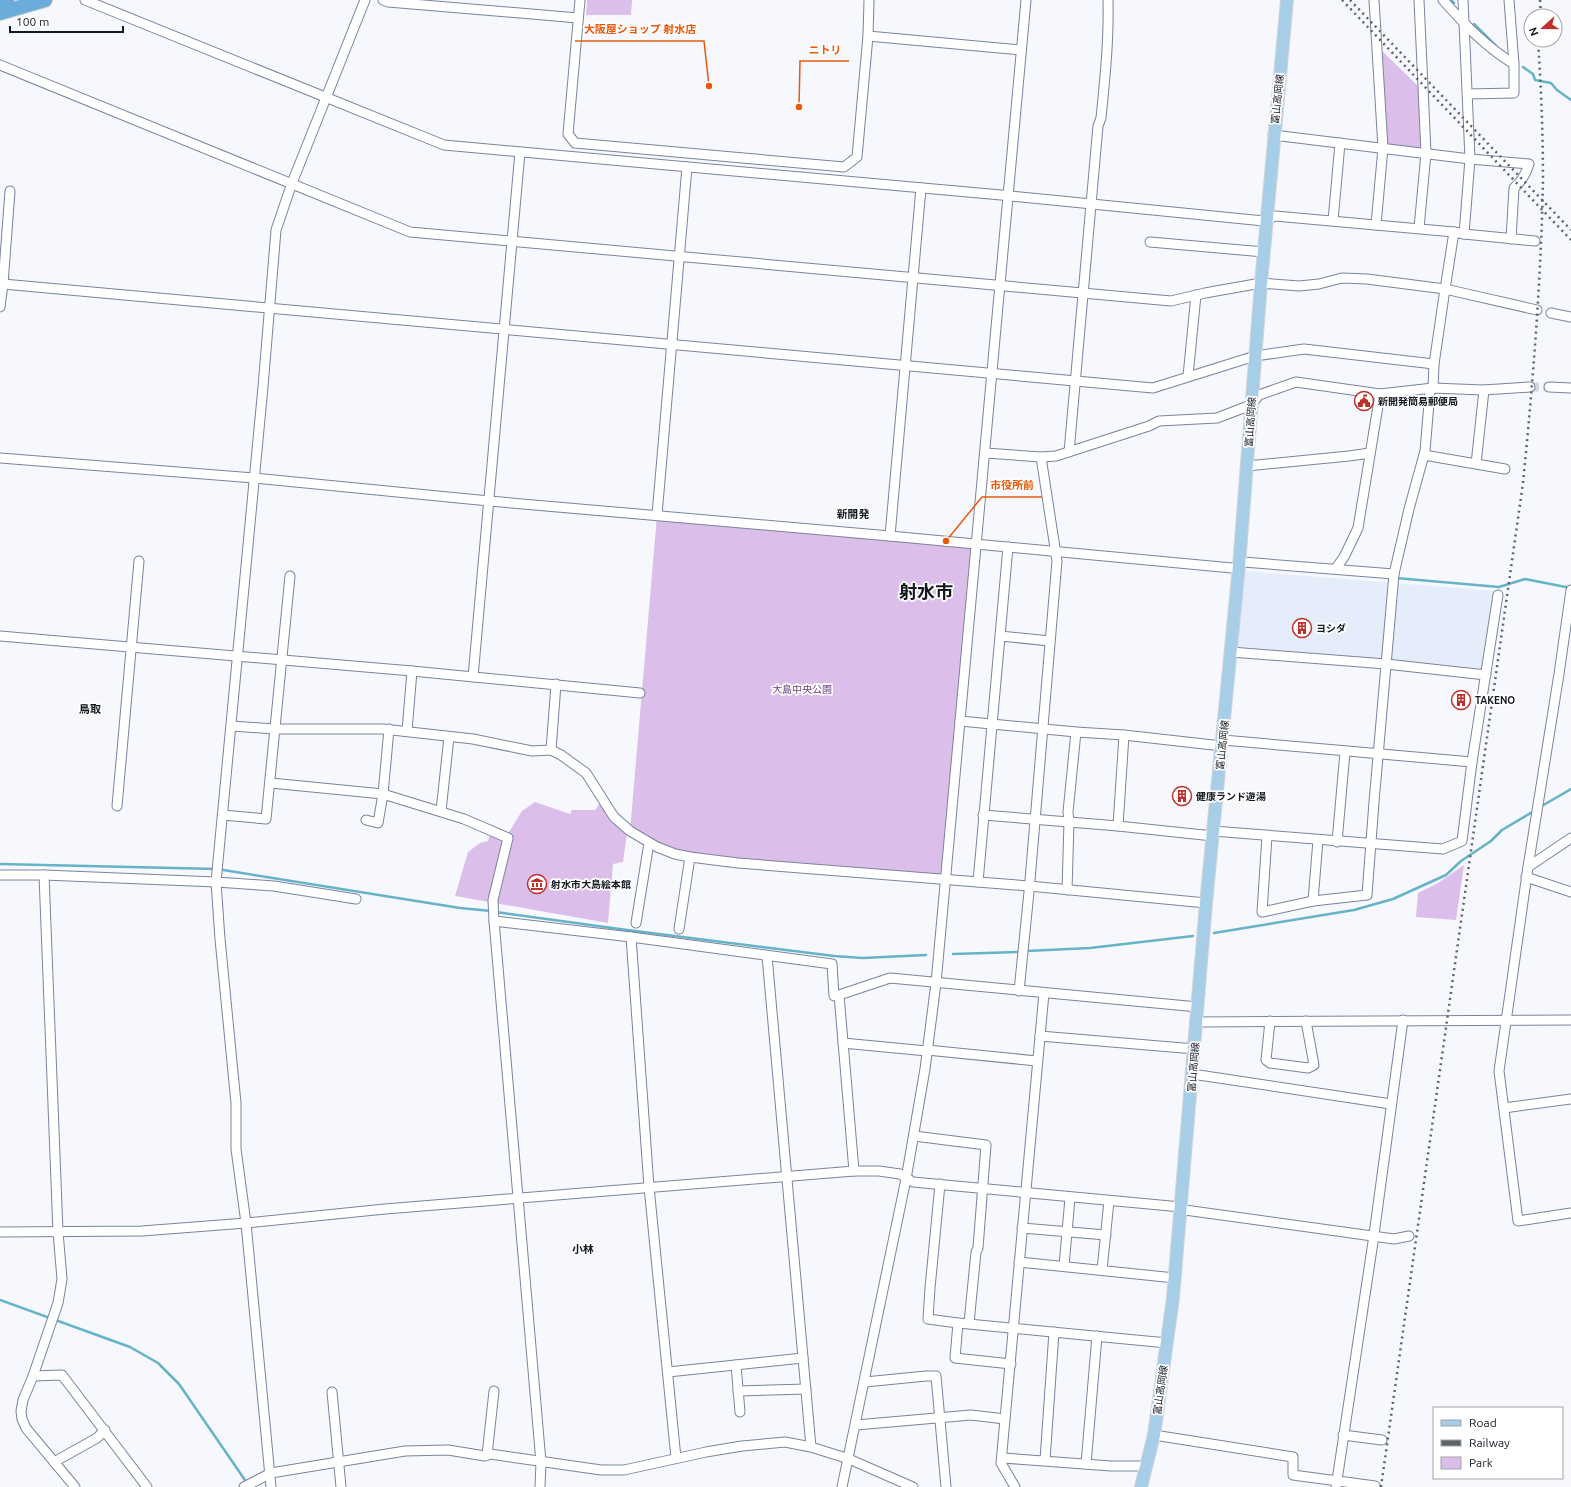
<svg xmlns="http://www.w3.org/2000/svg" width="1571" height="1487" viewBox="0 0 1571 1487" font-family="Ubuntu,'Noto Sans JP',sans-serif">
<rect width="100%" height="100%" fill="#f6f8fe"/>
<polygon fill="#e6edfa" points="1245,571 1494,591 1482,671 1237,650"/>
<g fill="#dcbeeb">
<polygon points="587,0 632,0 631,15 586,15"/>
<polygon points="1381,50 1418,86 1422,148 1418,149 1391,147 1386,143"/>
<polygon points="657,516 976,545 945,878 676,853 630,831"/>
<polygon points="535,802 570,814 572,810 595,810 600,803 627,833 623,862 613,864 608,923 455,896 468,852 480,843 488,841 490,834 504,840 522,811"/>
<polygon points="1464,865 1456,920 1416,917 1418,893 1438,883"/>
</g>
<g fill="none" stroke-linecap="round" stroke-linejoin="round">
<g stroke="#66b3c7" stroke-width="2.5">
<polyline points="1451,0 1454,3"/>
<polyline points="1474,24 1496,46"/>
<polyline points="1523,67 1533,74 1535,80 1551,83 1557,90 1571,100"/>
<polyline points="1396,578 1499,587 1525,579 1571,588"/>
<polyline points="1540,807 1571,789"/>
<polyline points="0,864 217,869 460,908 491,911"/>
<polyline points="496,912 627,930 834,956 863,958 926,955"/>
<polyline points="1214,933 1354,910 1393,899 1446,875 1461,861 1491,841 1502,830 1534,811"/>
<polyline points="1027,951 1090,948 1193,936"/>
<polyline points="953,954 1019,952"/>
<polyline points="0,1300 130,1347 158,1363 179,1384 247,1483"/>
</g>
<polyline stroke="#d4d6dd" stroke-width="9" stroke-dasharray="9 4.5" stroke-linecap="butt" points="1530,387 1549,387"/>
<defs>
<g id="minor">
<polyline points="85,0 444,145 1001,195 1264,221 1275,216 1454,232"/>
<polyline points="383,0 388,2 578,18"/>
<polyline points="580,0 568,134 575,143 844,167 857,157 868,36 869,0"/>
<polyline points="1374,0 1383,148 1376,225"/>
<polyline points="1419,0 1426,153 1419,228"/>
<path d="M1443,0C1464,24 1486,47 1514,64V93L1468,94"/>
<polyline points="1463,0 1470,159 1464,234"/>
<polyline points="1509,0 1514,64"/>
<polyline points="868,36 1021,50"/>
<polyline points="0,65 410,232 1171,301 1205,293 1261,283 1299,286 1319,284 1342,278 1367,279 1445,289 1434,364 1433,388 1430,391 1425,451 1409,509 1394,574 1374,802 1367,895 1313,901 1318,840"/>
<path d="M1273,135L1470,159L1529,164C1526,174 1522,181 1514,188L1511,239"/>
<polyline points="1333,221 1340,143"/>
<polyline points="1535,241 1464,234 1454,232 1445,289 1537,310"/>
<polyline points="1150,242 1264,252"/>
<polyline points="3,284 1153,388 1255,356 1304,349 1434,364"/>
<polyline points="0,307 3,284 10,191"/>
<polyline points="1551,313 1571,317"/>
<polyline points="1188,376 1196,295"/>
<polyline points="1549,387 1571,388"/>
<path d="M1069,452L1098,126L1101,118C1105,78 1109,40 1108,0"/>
<polyline points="985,453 1041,457 1056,456 1149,426 1159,421 1217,418 1251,405 1259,395 1296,382 1380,394 1433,388 1483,390 1530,387"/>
<polyline points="1424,455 1505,469"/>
<polyline points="0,458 254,478 489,501 890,536 1232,568 1239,566 1243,562 1394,574"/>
<polyline points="1476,464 1484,390"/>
<polyline points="1247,466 1349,456 1370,453"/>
<polyline points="657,515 687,167"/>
<polyline points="890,536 921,188"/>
<polyline points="1336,568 1344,557 1358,528 1380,394"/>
<polyline points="1571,590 1559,674 1528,867 1499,1071 1518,1221 1571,1213"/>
<polyline points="0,636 412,671 640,693"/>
<polyline points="1000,636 1008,547"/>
<polyline points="1231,652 1386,664 1486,675"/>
<polyline points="473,677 520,152"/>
<polyline points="960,721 1076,732 1124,735 1222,746"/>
<polyline points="232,726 275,729 383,729 473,739 532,751 551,750 561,755 586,773 614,817 630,831 657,847 675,854 690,857 738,863 1029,886 1206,903"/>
<polyline points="407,731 412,671"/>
<path d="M1223,740C1306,748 1389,754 1472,762"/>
<polyline points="551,750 556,684"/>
<polyline points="271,783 383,794 464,819 508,838 493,900 494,921 541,1462 540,1487"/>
<polyline points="117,806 139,561"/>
<polyline points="441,811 449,737"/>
<polyline points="223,815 266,819 290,576"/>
<polyline points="983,815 1069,822 1068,812 1076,732"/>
<polyline points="366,820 378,823 383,794 389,729"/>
<polyline points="1118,826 1213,836"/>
<polyline points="1213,831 1443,849 1462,841 1472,762 1498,595"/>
<polyline points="1267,836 1262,912 1313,901"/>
<polyline points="1337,842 1345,752"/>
<polyline points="1528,867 1571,838"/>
<polyline points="0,875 44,875 216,882 274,886 356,899"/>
<polyline points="44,875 58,1232 62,1279 58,1303 33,1376 23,1400 21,1411 22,1419 26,1428 75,1487"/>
<polyline points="1526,877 1571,892"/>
<polyline points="978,882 1000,636 1050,641"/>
<polyline points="1067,890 1069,822 1118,826 1124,735"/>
<polyline points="494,921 631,937"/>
<polyline points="636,923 649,843"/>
<polyline points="679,929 690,857"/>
<polyline points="767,956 811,1447"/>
<polyline points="1019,991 1029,892 1057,561 1041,457"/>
<polyline points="1270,1021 1266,1060 1270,1063 1308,1068 1314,1065 1306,1021"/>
<polyline points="1197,1022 1571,1020"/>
<polyline points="1040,1036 1195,1049"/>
<polyline points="843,1043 927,1051"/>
<polyline points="927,1050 1037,1061"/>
<polyline points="1192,1074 1391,1104"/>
<polyline points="1504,1108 1571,1099"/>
<polyline points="914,1136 986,1145 978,1248 976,1252 969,1323"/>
<polyline points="854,1171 839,995 890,978 1198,1007"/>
<polyline points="940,1184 930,1288 928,1319 958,1323 1167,1343"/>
<polyline points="1022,1228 1106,1235"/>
<polyline points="0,1232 142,1231 246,1223 385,1209 854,1171 879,1171 900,1174 913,1182 1181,1207 1185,1210 1394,1239 1409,1236"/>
<polyline points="1019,1262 1175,1278"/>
<polyline points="1064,1266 1070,1198"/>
<polyline points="1102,1270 1109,1201"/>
<polyline points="958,1323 955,1358 1011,1364"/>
<polyline points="736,1365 740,1412"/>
<polyline points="668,1372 803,1358"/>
<polyline points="33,1376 62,1375 147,1487"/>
<polyline points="865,1382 926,1376 936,1376 946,1487"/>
<polyline points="738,1391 806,1389"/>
<polyline points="332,1392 341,1487"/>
<polyline points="856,1425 971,1415 1005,1419"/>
<polyline points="1154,1435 1293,1457 1293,1475 1375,1486"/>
<polyline points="1343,1435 1382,1440"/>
<polyline points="487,1455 494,1391"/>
<polyline points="676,1458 649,1187 631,937 832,964 834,996"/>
<polyline points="1003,1458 1111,1466 1146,1466"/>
<polyline points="1045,1460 1054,1332"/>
<polyline points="54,1462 97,1438 105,1430"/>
<polyline points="1086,1464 1097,1336"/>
<polyline points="244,1487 271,1473 405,1451 448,1450 485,1456 490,1454 601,1470 624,1470 706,1452 742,1446 785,1442 811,1447 849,1459 913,1487"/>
<polyline points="271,1487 246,1223 236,1149 236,1103 220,939 216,882 263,387 276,230 292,183 365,0"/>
<polyline points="842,1487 906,1179 925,1069 936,983 1026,0"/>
<polyline points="1015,1487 1001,1463 1044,993"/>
<polyline points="1336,1487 1373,1242 1403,1020"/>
</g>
<polyline id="major" points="1141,1487 1154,1435 1173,1298 1206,903 1239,566 1261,283 1287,0"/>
<g id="highway">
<polyline points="0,2 7,0"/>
<polyline points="0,13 45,0"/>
</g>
</defs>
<use href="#minor" stroke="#79849c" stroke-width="11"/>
<use href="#major" stroke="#d5d5d7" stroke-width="14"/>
<use href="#highway" stroke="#d5d5d7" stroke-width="16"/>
<use href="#minor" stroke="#fff" stroke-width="9"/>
<use href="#major" stroke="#a7cde9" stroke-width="12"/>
<use href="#highway" stroke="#6cacda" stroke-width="14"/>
<g stroke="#5e626a" stroke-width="2.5" stroke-dasharray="2 4" stroke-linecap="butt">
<polyline points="1342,0 1571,240"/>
<polyline points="1350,0 1571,230"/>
<polyline points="1540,0 1541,16"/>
<path d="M1381,1487L1523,483C1533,382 1541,281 1543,180C1543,133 1541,86 1538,40"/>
</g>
</g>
<defs>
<symbol id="civic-ring" viewBox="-11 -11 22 22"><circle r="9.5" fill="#fff" stroke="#bf302a" stroke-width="1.5"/><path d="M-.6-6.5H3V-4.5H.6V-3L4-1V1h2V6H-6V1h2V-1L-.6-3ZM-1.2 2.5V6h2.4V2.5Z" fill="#bf302a"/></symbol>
<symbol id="building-ring" viewBox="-11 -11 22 22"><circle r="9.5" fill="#fff" stroke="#bf302a" stroke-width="1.5"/><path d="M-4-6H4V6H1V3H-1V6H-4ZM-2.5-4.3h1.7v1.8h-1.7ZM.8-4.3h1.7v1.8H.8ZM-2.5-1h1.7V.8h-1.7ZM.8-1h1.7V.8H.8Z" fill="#bf302a"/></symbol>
<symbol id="museum-ring" viewBox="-11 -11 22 22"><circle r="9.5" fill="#fff" stroke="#bf302a" stroke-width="1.5"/><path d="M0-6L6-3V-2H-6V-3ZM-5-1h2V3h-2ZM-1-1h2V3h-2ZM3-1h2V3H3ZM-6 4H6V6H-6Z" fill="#bf302a"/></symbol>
</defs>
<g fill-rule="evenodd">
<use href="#civic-ring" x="1353" y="390" width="22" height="22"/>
<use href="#building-ring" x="1291" y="617" width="22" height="22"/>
<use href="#building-ring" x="1450" y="689" width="22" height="22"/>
<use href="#building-ring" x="1171" y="785" width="22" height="22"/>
<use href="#museum-ring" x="526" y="873" width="22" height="22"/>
</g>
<g text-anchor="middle" stroke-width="3.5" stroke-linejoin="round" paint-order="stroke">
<g font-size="10" fill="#141821" stroke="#fff">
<text transform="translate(1277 99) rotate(-84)" y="4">富山高岡線</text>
<text transform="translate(1250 422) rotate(-86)" y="4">富山高岡線</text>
<text transform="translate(1222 745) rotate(-84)" y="4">富山高岡線</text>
<text transform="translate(1193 1067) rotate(-85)" y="4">富山高岡線</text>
<text transform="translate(1160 1390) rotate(-82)" y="4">富山高岡線</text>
</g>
<g font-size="10" font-weight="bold" fill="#141821" stroke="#fff" text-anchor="start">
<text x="1378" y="405">新開発簡易郵便局</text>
<text x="1316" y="632">ヨシダ</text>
<text x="1475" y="704">TAKENO</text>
<text x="1196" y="800">健康ランド遊湯</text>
<text x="551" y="888">射水市大島絵本館</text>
</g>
<g font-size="10" fill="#6b3f7f" stroke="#fff">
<text x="802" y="693">大島中央公園</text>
</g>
<g font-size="11" font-weight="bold" fill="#141821" stroke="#fff">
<text x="853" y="518">新開発</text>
<text x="90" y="713">鳥取</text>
<text x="583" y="1253">小林</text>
</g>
<g font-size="18" font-weight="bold" fill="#141821" stroke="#fff">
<text x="926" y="598">射水市</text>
</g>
</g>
<path fill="none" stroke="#e8590c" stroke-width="1.5" d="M709 86L704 41H575M799 107L800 61H849M946 541L982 497H1042"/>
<g fill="#e8590c" stroke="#fff" stroke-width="1.5">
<circle cx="709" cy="86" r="4"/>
<circle cx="799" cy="107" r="4"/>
<circle cx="946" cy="541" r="4"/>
</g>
<g font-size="11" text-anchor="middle" font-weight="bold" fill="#e8590c" stroke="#fff" stroke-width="3.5" stroke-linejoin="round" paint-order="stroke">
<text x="640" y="33">大阪屋ショップ 射水店</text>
<text x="825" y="54">ニトリ</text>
<text x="1012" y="489">市役所前</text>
</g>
<rect x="1433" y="1407" width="130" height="72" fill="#ffffff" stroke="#a1a3a6"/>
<rect x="1441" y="1420" width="20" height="6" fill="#a7cde9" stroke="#a1a3a6"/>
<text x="1469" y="1427" font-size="12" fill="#141821">Road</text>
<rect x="1441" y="1440" width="20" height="6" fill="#5e626a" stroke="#a1a3a6"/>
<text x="1469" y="1447" font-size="12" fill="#141821">Railway</text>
<rect x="1441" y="1457" width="20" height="12" fill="#dcbeeb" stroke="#a1a3a6"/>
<text x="1469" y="1467" font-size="12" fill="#141821">Park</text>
<g transform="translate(1543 28) rotate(249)"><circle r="19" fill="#ffffff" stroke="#a1a3a6"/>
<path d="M0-3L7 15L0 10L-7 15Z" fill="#bf302a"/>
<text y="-6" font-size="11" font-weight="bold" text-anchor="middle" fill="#141821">N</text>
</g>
<path d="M10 26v6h113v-6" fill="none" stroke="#141821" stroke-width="2"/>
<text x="16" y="26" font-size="12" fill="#141821" stroke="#ffffff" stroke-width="3" paint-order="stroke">100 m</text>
</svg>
